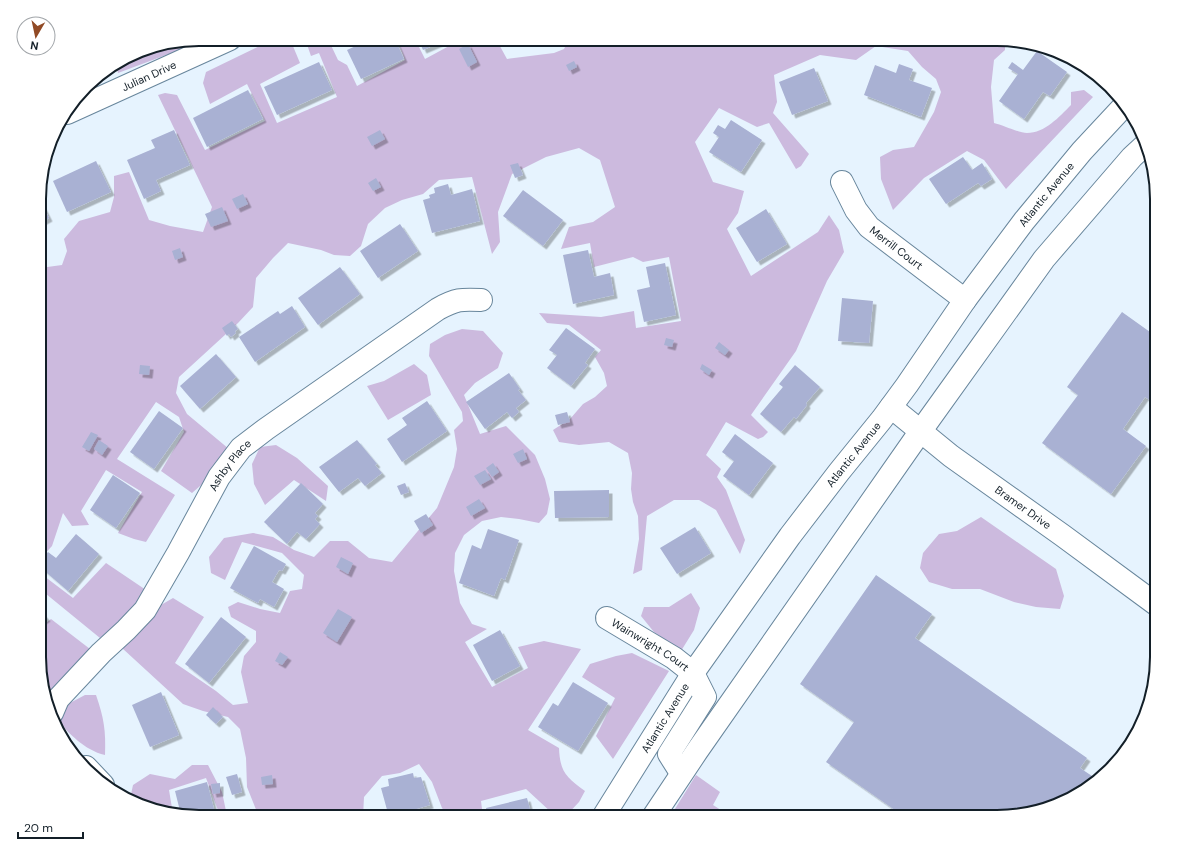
<svg xmlns="http://www.w3.org/2000/svg" width="1196" height="856" viewBox="0 0 1196 856" font-family="'DM Sans',sans-serif">
<defs>
<filter id="shadow"><feDropShadow dx="3.5" dy="3.5" stdDeviation="0" flood-color="#0004"/></filter>
</defs>
<rect width="100%" height="100%" fill="#e6f3fe"/>
<g fill="#ccbade">
<polygon points="199,39 206,40 118,73 116,65 138,51"/>
<path d="M274,39H290L300,63L260,84L277,123L337,97L319,53L311,56L305,39H328L338,60L347,65L357,86L405,60L397,39H415L425,59L462,39H496L507,59L554,53L564,49L569,39H1005V50L994,60L991,87L994,123C1003,125 1019,133 1027,133C1045,133 1059,117 1071,105V92L1084,90L1093,97L1006,189L984,160L967,151L924,178L893,210L881,179L880,157L893,150L914,147L934,112L941,92L936,79L922,67L908,51L876,46L856,60L820,55L774,75L777,102L773,113L809,154L801,166L796,169L769,123L757,127L719,108L695,142L713,182L744,191L738,213L727,229L751,276L818,232L829,215L839,230L844,252L827,281L796,351L751,415L768,432L763,437L758,439L726,422L706,455L721,469L717,477L726,490L745,540L740,554L716,510L699,500H674L647,516L642,570L633,574L639,539L638,516L633,502L631,489L632,473L628,453L609,442L579,445L559,442L553,430L570,419L583,404L595,397L607,386L604,373L595,357L601,350L569,325L547,323L539,313L601,317L634,311L636,328L681,321L669,257L643,262L633,257L594,267L590,243L561,249L569,227L593,222L615,207L600,160L579,148L546,157L512,174L498,212L500,242L492,254L472,177L439,180L423,194L402,200L385,208L368,224L361,246L350,256L334,255L321,250L288,243L273,258L256,278L253,307L238,323L179,377L176,393L187,414L229,449L215,473L192,493L161,471L184,432L179,417L156,402L117,459L175,495L146,542L134,539L118,533L142,492L106,470L81,511L89,525L72,526L63,513L52,546L40,559V268L62,265L67,251L64,239L79,221L110,212L114,197V176L129,172L149,220L170,226L203,232L212,207L158,95L165,93L177,95L205,150L265,121L247,84L210,104L203,83L206,72Z"/>
<path d="M462,329L483,331L503,353L498,368L475,383L464,395L480,434L506,426L535,455L545,479L550,499L547,514L539,523L519,519L501,517L482,521L464,535L455,553L454,571L460,603L472,624L487,629L465,642L492,687L528,668L518,647L544,641L581,649L528,730L559,748C560,772 566,777 585,791L579,802L565,817L552,813L526,789L481,801L483,817H449L442,808L432,782L419,764L400,773L382,776L364,797L363,817H259L247,787L246,758L240,729L228,717L203,711L183,704L122,648L161,605L173,598L204,617L175,663L216,691L233,705L248,703L241,672L244,656L256,642V631L231,617L228,607L238,602L260,609L280,613L290,591L302,589L304,575L282,553L242,542L225,580L211,573L209,557L224,538L253,533L273,537L294,550L314,557L330,541H348L369,558L392,562L437,508L454,467L457,449L454,430L463,421L462,412L429,356L430,344L445,335Z"/>
<polygon points="414,364 427,375 431,395 388,420 367,386 384,381"/>
<polygon points="276,445 297,458 328,486 326,501 294,480 265,505 254,484 252,464 260,447"/>
<polygon points="981,517 1056,569 1064,596 1060,609 1036,607 1014,602 980,589 952,589 929,582 920,568 923,553 939,534 957,531"/>
<polygon points="106,563 146,590 134,611 100,638 40,589 40,573 73,598"/>
<polygon points="691,593 700,608 694,630 681,651 654,632 641,616 644,607 669,607"/>
<polygon points="51,619 90,649 47,696 40,678 40,628"/>
<polygon points="632,653 669,671 613,759 596,736 615,698 582,677 590,664 616,656"/>
<path d="M85,695H96C104,718 106,731 105,755C84,750 70,734 55,718L68,704Z"/>
<polygon points="192,765 208,765 222,792 226,811 219,813 206,778 169,790 173,814 147,808 130,799 133,785 150,774 175,779"/>
<polygon points="696,775 720,792 713,805 732,817 670,817"/>
</g>
<g fill="#a9b1d3" filter="url(#shadow)">
<polygon points="371,39 395,39 404,59 361,79 347,50"/>
<polygon points="418,39 449,39 423,50"/>
<polygon points="468,44 477,62 468,67 459,49"/>
<polygon points="1037,51 1067,72 1050,96 1043,92 1024,119 999,101 1018,74 1008,68 1012,62 1023,70"/>
<polygon points="574,61 577,67 569,71 566,65"/>
<polygon points="319,62 332,90 277,115 264,87"/>
<polygon points="899,64 913,69 909,80 932,88 921,117 864,95 875,65 896,73"/>
<polygon points="814,68 828,101 792,115 779,82"/>
<polygon points="248,90 263,119 207,147 193,118"/>
<polygon points="731,120 762,140 741,172 709,152 719,137 713,133 718,125 725,129"/>
<polygon points="174,130 190,165 156,180 161,191 144,199 127,160 155,148 151,140"/>
<polygon points="380,130 385,139 372,146 367,137"/>
<polygon points="963,157 972,170 982,163 992,179 981,186 978,183 946,204 929,179"/>
<polygon points="96,161 111,192 67,212 53,181"/>
<polygon points="518,163 523,175 515,178 510,165"/>
<polygon points="376,178 381,187 373,191 368,183"/>
<polygon points="448,184 451,195 472,189 480,221 432,233 423,200 430,198 429,195 435,193 434,188"/>
<polygon points="523,190 563,220 543,246 503,216"/>
<polygon points="243,194 248,204 237,209 232,199"/>
<polygon points="40,200 49,218 40,223"/>
<polygon points="222,207 228,221 211,227 205,214"/>
<polygon points="766,209 787,244 757,262 736,228"/>
<polygon points="400,224 418,251 378,278 360,251"/>
<polygon points="180,248 183,257 175,260 172,251"/>
<polygon points="588,250 594,277 610,273 614,295 573,304 563,255"/>
<polygon points="665,263 676,315 644,322 637,290 650,287 646,267"/>
<polygon points="340,267 360,294 318,325 298,298"/>
<polygon points="842,298 873,301 869,343 838,341"/>
<polygon points="292,306 305,327 255,362 239,337 278,311 280,314"/>
<polygon points="1122,312 1157,337 1157,405 1145,397 1123,429 1146,446 1111,494 1042,443 1078,395 1067,387"/>
<polygon points="232,321 238,329 235,331 236,333 231,337 229,334 227,336 222,328"/>
<polygon points="566,328 595,349 585,363 588,365 571,386 547,368 557,355 549,350"/>
<polygon points="666,338 674,340 672,347 664,345"/>
<polygon points="719,342 729,350 725,355 715,348"/>
<polygon points="216,354 236,377 200,409 180,386"/>
<polygon points="702,364 712,370 709,375 700,369"/>
<polygon points="140,365 150,366 149,375 139,374"/>
<polygon points="795,365 820,387 806,403 807,405 796,419 794,417 781,432 760,414 783,387 779,384"/>
<polygon points="509,373 520,389 518,390 526,400 516,408 519,412 512,418 507,412 485,429 466,402"/>
<polygon points="427,401 447,431 402,462 387,439 407,425 402,418"/>
<polygon points="159,411 183,428 154,469 130,452"/>
<polygon points="567,412 570,422 558,425 555,415"/>
<polygon points="91,432 98,435 89,451 82,447"/>
<polygon points="735,434 773,463 749,495 723,476 734,461 722,452"/>
<polygon points="99,440 108,446 102,455 94,449"/>
<polygon points="357,440 377,464 375,465 382,473 365,486 358,478 339,492 319,467"/>
<polygon points="523,449 527,459 518,463 513,454"/>
<polygon points="493,463 499,472 492,477 486,468"/>
<polygon points="485,470 491,479 480,485 474,476"/>
<polygon points="113,475 140,493 116,528 90,510"/>
<polygon points="301,483 323,504 315,513 318,516 315,519 320,524 306,539 297,532 287,544 264,522"/>
<polygon points="405,483 409,492 401,495 397,486"/>
<polygon points="609,490 609,517 555,518 554,491"/>
<polygon points="479,499 485,508 471,516 466,507"/>
<polygon points="426,514 433,525 421,533 414,521"/>
<polygon points="695,527 711,553 677,574 660,548"/>
<polygon points="488,529 519,540 505,580 501,578 494,596 459,583 472,545 481,549"/>
<polygon points="76,534 99,554 68,591 40,567 40,561 48,552 56,558"/>
<polygon points="254,546 286,564 282,571 279,570 272,582 284,589 274,607 260,599 258,603 230,588"/>
<polygon points="341,557 353,563 348,574 336,567"/>
<polygon points="876,575 932,614 915,638 1087,758 1080,768 1092,776 1084,788 1068,800 997,817 905,817 826,762 854,722 800,684"/>
<polygon points="338,609 352,617 337,642 323,633"/>
<polygon points="40,610 47,618 40,623"/>
<polygon points="221,617 246,637 209,683 185,664"/>
<polygon points="500,630 520,666 492,681 473,645"/>
<polygon points="280,652 288,657 282,665 275,661"/>
<polygon points="573,682 608,703 578,751 538,727 553,703 558,706"/>
<polygon points="161,692 179,735 150,747 132,705"/>
<polygon points="213,707 223,717 216,724 206,715"/>
<polygon points="413,773 414,778 421,777 430,805 389,817 381,788 389,786 388,779"/>
<polygon points="237,774 242,792 232,795 226,777"/>
<polygon points="272,775 273,784 262,785 261,777"/>
<polygon points="207,782 216,817 189,817 181,815 175,791"/>
<polygon points="220,783 220,793 213,794 211,784"/>
<polygon points="527,798 532,817 489,817 486,808"/>
</g>
<g fill="none" stroke-linecap="round" stroke-linejoin="round">
<defs>
<g id="minor">
<path id="s1" d="M67,113L230,39"/>
<path id="s2" d="M842,182L856,210L869,227L965,300"/>
<path id="s3" d="M891,407L951,456L1062,535L1157,605"/>
<path id="s4" d="M607,618L674,658L693,673"/>
<path id="s5" d="M52,713L58,699L101,653L126,630L145,610L178,553L219,477L241,448L266,429L438,309C456,299 461,299 481,300"/>
<polyline points="86,767 103,785"/>
</g>
<g id="major">
<polyline points="681,773 669,754 705,697 693,673"/>
<path id="s6" d="M603,817L693,673L790,536L839,472L882,419L907,385L965,300L1024,221L1082,151L1123,107"/>
<polyline points="653,817 697,751 920,432 1044,259 1132,157 1145,145"/>
</g>
</defs>
<use href="#minor" stroke="#68869c" stroke-width="24"/>
<use href="#major" stroke="#68869c" stroke-width="24"/>
<use href="#minor" stroke="#fff" stroke-width="22"/>
<use href="#major" stroke="#fff" stroke-width="22"/>
</g>
<g text-anchor="middle" stroke-width="4" stroke-linejoin="round" paint-order="stroke">
<g font-size="11" fill="#131f28" stroke="#fff">
<text dy="4" stroke="none"><textPath href="#s1" startOffset="90">Julian Drive</textPath></text>
<text dy="4" stroke="none"><textPath href="#s6" startOffset="765">Atlantic Avenue</textPath></text>
<text dy="4" stroke="none"><textPath href="#s2" startOffset="87">Merrill Court</textPath></text>
<text dy="4" stroke="none"><textPath href="#s6" startOffset="441">Atlantic Avenue</textPath></text>
<text dy="4" stroke="none"><textPath href="#s5" startOffset="308">Ashby Place</textPath></text>
<text dy="4" stroke="none"><textPath href="#s3" startOffset="166">Bramer Drive</textPath></text>
<text dy="4" stroke="none"><textPath href="#s4" startOffset="51">Wainwright Court</textPath></text>
<text dy="4" stroke="none"><textPath href="#s6" startOffset="117">Atlantic Avenue</textPath></text>
</g>
</g>
<path d="M0 0H1196V856H0ZM199 46H997A153 153 0 0 1 1150 199V657A153 153 0 0 1 997 810H199A153 153 0 0 1 46 657V199A153 153 0 0 1 199 46Z" fill="#fff" fill-rule="evenodd"/>
<path fill="none" stroke="#131f28" stroke-width="2" d="M199 46H997A153 153 0 0 1 1150 199V657A153 153 0 0 1 997 810H199A153 153 0 0 1 46 657V199A153 153 0 0 1 199 46Z"/>
<g transform="translate(36 36) rotate(189)"><circle r="19" fill="#ffffff" stroke="#a1a5a9"/>
<path d="M0-3L7 15L0 10L-7 15Z" fill="#914a25"/>
<text y="-6" font-size="11" font-weight="bold" text-anchor="middle" fill="#131f28">N</text>
</g>
<path d="M18 832v6h65v-6" fill="none" stroke="#131f28" stroke-width="2"/>
<text x="24" y="832" font-size="12" fill="#131f28" stroke="#ffffff" stroke-width="3" paint-order="stroke">20 m</text>
</svg>
